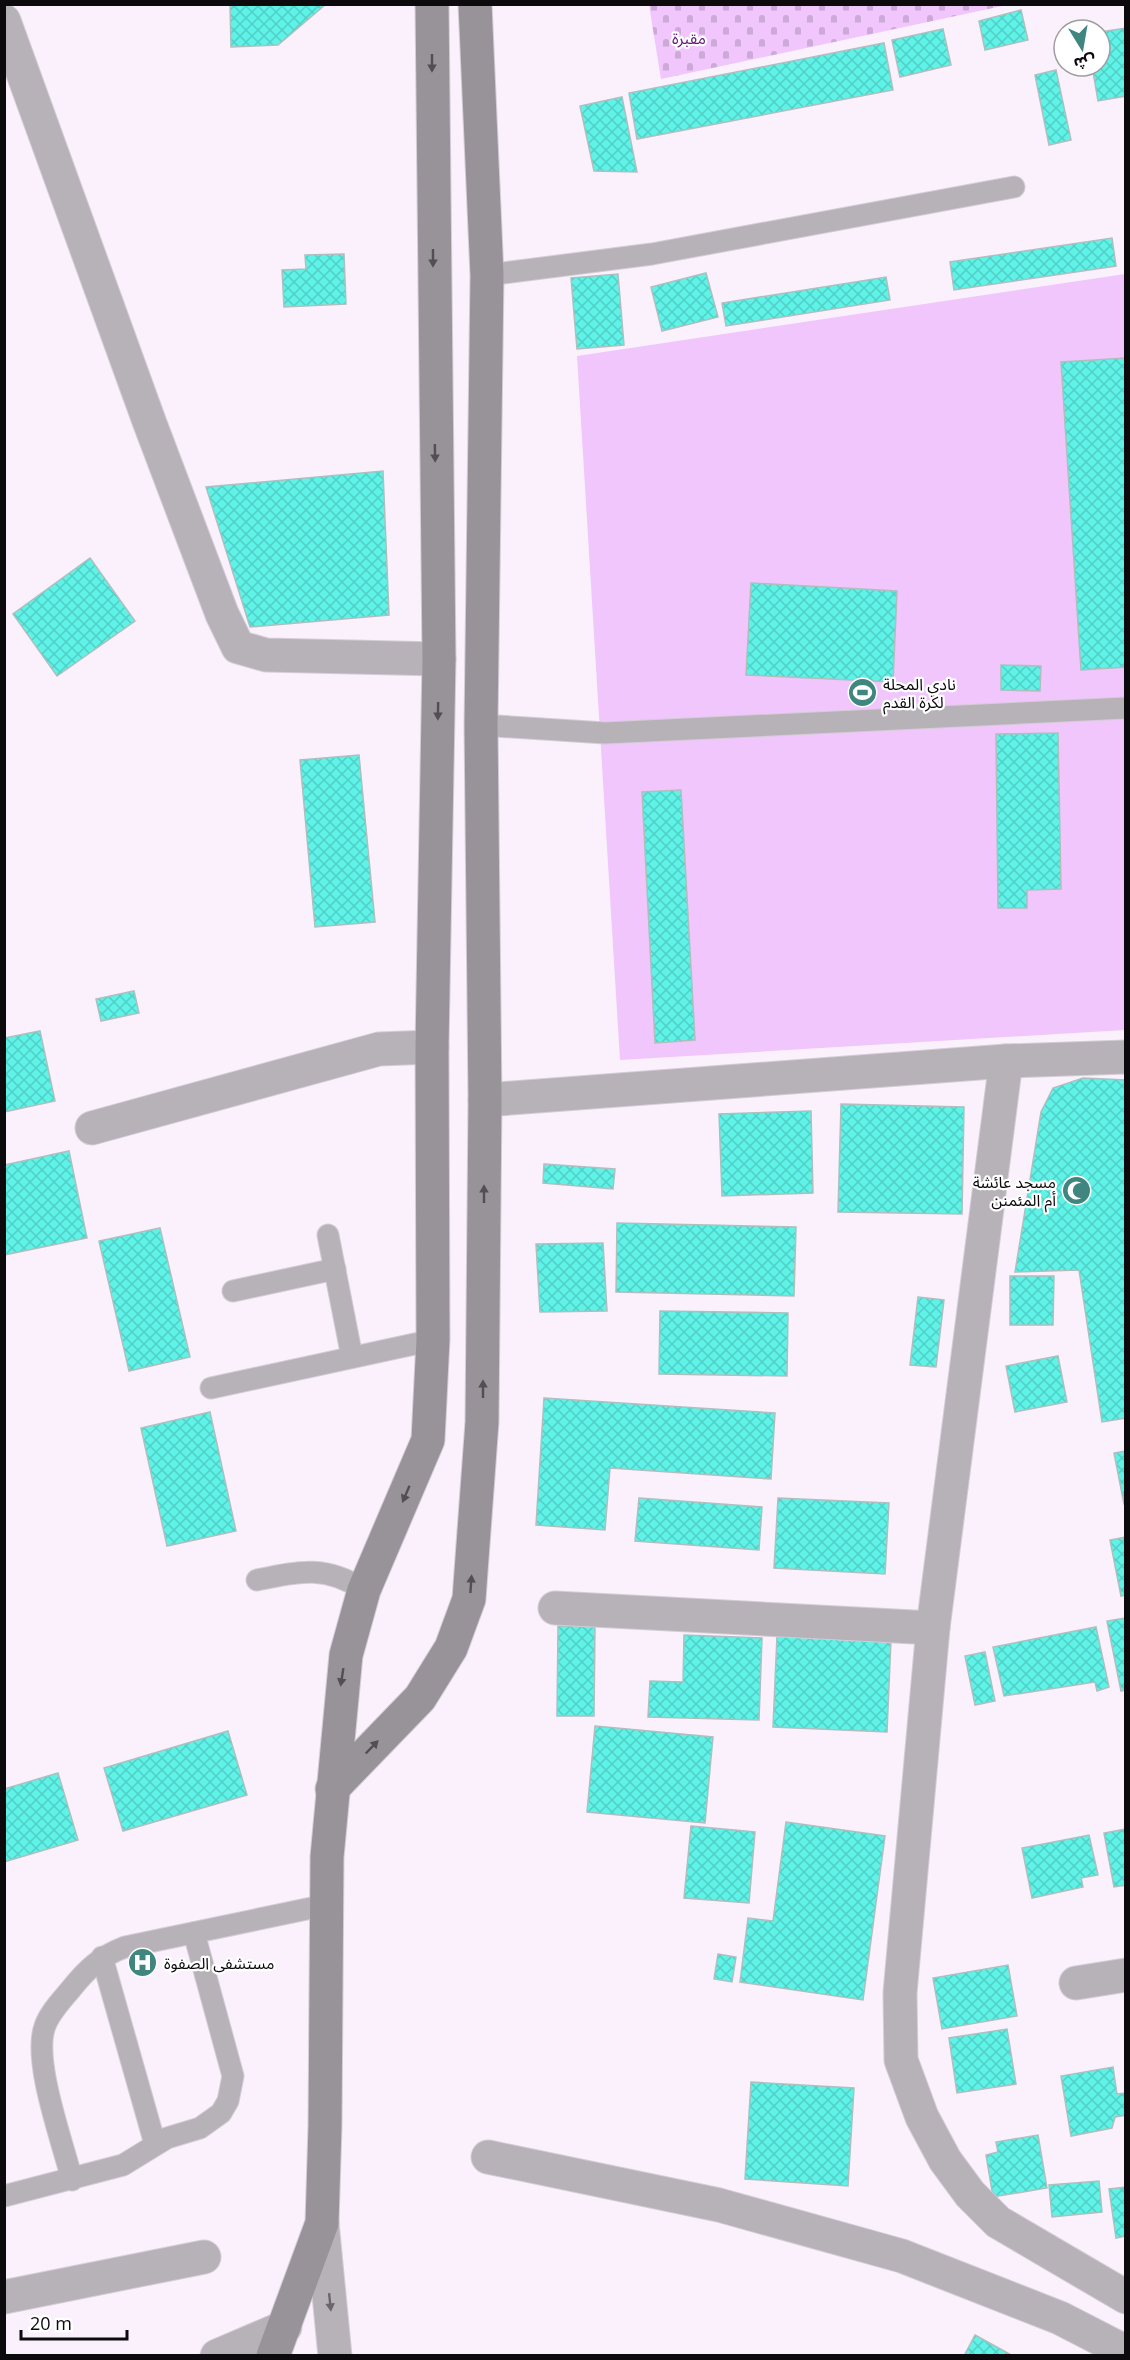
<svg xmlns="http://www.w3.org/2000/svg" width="1130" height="2360" viewBox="0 0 1130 2360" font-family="'Open Sans','Noto Sans Arabic',sans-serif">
<defs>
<pattern id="cemetery-stones" width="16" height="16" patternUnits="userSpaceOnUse" patternTransform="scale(1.5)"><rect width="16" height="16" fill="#f0c6fc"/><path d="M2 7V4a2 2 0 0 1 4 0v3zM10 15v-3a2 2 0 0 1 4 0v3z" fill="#cda9d7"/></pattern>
<pattern id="building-cross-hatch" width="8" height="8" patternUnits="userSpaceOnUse" patternTransform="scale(1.5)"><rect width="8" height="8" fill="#5ff3e8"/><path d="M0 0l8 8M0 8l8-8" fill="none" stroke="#51cfc6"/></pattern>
</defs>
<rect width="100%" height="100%" fill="#faf1fd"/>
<polygon fill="#f0c6fc" points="1125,274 1125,1030 620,1060 577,356"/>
<polygon fill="url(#cemetery-stones)" points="649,5 649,4 1007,5 661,79"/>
<g fill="url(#building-cross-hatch)" stroke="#aebfbd" stroke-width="1.5">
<polygon points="230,4 326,4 278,45 231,47"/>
<polygon points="1021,10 1028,40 985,50 979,21"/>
<polygon points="1126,28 1126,96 1098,101 1092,66 1100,66 1100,32"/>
<polygon points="943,29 951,65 900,77 892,40"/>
<polygon points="884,43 893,90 637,139 629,93"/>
<polygon points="1056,70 1071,140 1049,145 1035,75"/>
<polygon points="622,97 637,172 594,171 580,106"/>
<polygon points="1112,238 1116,266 954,290 950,262"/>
<polygon points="344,254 346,304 284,307 282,270 306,269 305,255"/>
<polygon points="706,273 718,317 662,331 651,287"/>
<polygon points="618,274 624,345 577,349 571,278"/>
<polygon points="886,277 890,300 726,326 722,303"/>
<polygon points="1126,358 1126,667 1081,670 1061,362"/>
<polygon points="383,471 389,615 250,627 206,487"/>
<polygon points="90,558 135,621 57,676 13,614"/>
<polygon points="751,583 897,591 893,682 746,675"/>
<polygon points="1001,665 1041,666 1040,691 1001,690"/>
<polygon points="1058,733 1061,889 1027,890 1027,908 998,908 996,734"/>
<polygon points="359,755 375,922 315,927 300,760"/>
<polygon points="681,790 695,1040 655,1043 642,792"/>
<polygon points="134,991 139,1013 101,1021 96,999"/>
<polygon points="40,1031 55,1101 4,1112 4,1038"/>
<polygon points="1083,1078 1126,1080 1126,1418 1102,1422 1079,1270 1015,1272 1041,1112 1053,1088"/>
<polygon points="841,1104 964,1107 962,1214 838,1212"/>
<polygon points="811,1111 813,1193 722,1196 719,1114"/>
<polygon points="69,1151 87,1238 4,1255 4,1165"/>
<polygon points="544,1164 615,1169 613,1189 543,1183"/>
<polygon points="617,1223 796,1227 794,1296 616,1292"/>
<polygon points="160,1228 190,1357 129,1371 99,1241"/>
<polygon points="603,1243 607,1311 540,1312 536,1244"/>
<polygon points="1010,1276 1054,1276 1053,1325 1010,1325"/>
<polygon points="918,1297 944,1300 936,1367 910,1365"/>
<polygon points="660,1311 788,1313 787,1376 659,1374"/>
<polygon points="1058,1356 1067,1402 1015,1412 1006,1366"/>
<polygon points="544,1398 775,1413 771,1479 610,1468 605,1530 536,1525"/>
<polygon points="210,1412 236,1531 167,1546 141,1428"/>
<polygon points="1126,1451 1126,1504 1124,1504 1114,1453"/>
<polygon points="639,1498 762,1507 759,1550 635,1541"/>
<polygon points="778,1498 889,1503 885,1574 774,1568"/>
<polygon points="1126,1537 1126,1595 1121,1596 1110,1540"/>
<polygon points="1126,1618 1126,1690 1121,1691 1107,1621"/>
<polygon points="558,1626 595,1626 594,1716 557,1716"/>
<polygon points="1096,1627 1109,1687 1097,1691 1095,1682 1004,1696 993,1647"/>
<polygon points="684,1635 762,1638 759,1720 648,1717 650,1681 683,1682"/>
<polygon points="777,1636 891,1640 887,1732 773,1727"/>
<polygon points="985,1652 995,1701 975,1705 965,1656"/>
<polygon points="595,1726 713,1737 705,1823 587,1812"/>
<polygon points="228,1731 247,1795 123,1831 104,1768"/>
<polygon points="58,1773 78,1840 4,1862 4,1789"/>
<polygon points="786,1822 885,1836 863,2000 740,1982 748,1918 773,1921"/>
<polygon points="691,1826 755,1832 749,1903 684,1898"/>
<polygon points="1126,1829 1126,1885 1114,1887 1104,1833"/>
<polygon points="1089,1835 1098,1875 1081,1878 1083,1887 1032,1898 1022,1848"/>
<polygon points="718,1954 736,1957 732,1982 714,1979"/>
<polygon points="1008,1965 1017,2016 942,2029 933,1978"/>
<polygon points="1007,2029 1016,2084 957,2093 949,2038"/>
<polygon points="1113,2067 1117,2094 1126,2093 1126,2115 1115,2117 1112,2128 1071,2136 1061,2076"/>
<polygon points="751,2082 854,2088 848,2186 745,2179"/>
<polygon points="1038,2135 1047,2188 993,2197 986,2155 998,2152 996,2142"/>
<polygon points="1099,2181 1102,2212 1052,2217 1049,2185"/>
<polygon points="1126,2187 1126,2236 1116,2238 1109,2189"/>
<polygon points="975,2335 1013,2356 964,2356"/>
</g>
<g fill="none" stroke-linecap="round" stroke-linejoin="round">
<defs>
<g id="lane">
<polyline points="487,275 652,254 1014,187"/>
<polyline points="481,725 605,733 1126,708"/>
<polyline points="328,1235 352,1357"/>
<polyline points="233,1291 335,1269"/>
<polyline points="211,1388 433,1340"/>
<path d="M257,1580C300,1571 326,1565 364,1590"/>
<polyline points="102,1957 155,2144"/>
<path d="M72,2180C63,2143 32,2060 45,2026C50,2012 62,2000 71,1989C87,1969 101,1956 125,1947L326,1905"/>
<polyline points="4,2196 123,2165 167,2138 200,2128 221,2113 228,2101 233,2076 194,1933"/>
</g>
<g id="street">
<polyline points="4,21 149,421 222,614 238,647 266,655 439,659"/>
<polyline points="1006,1061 933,1628 900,1993 901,2060 922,2117 945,2160 970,2194 998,2222 1126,2297"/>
<polyline points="485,1100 1006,1061 1126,1057"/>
<polyline points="92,1128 379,1049 432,1047"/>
<polyline points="555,1608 933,1628"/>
<polyline points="1076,1983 1126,1975"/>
<polyline points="488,2157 719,2205 902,2256 1060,2318 1126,2352"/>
<polyline points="322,2223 335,2356"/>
<polyline points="4,2297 204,2257"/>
<polyline points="217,2356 285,2327"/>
</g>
<g id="secondary">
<polyline points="332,1789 420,1698 451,1648 469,1599 482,1422 485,1100 481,725 487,275 475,4"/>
<polyline points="273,2356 322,2223 325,2126 327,1857 346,1655 364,1590 428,1440 433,1340 432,1047 439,659 432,4"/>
</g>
</defs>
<use href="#lane" stroke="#d4ccd7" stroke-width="23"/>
<use href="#street" stroke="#d4ccd7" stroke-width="35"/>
<use href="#secondary" stroke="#d4ccd7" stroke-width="35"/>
<use href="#lane" stroke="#b6b2b7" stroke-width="21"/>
<use href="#street" stroke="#b6b2b7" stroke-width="33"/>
<use href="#secondary" stroke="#989299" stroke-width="33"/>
</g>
<defs><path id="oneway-solid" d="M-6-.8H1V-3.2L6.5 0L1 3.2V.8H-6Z" transform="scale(1.5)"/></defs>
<g fill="#524e54">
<use href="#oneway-solid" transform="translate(432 63) rotate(90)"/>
<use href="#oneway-solid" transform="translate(433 258) rotate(90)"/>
<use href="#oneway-solid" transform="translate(435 453) rotate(89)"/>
<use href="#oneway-solid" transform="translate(438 711) rotate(91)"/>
<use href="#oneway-solid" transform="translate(484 1194) rotate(-90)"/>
<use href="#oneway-solid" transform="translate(483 1389) rotate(-90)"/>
<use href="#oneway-solid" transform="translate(406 1494) rotate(113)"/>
<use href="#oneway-solid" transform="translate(471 1584) rotate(-86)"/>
<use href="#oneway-solid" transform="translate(342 1677) rotate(99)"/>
<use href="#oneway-solid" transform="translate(372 1747) rotate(-46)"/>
</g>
<use fill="#6a666b" href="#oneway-solid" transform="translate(330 2302) rotate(84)"/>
<defs>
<symbol id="stadium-disc" viewBox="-11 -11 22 22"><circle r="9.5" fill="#3f8680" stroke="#fff"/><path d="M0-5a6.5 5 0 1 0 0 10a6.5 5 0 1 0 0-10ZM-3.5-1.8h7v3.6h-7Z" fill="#fff"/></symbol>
<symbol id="mosque-disc" viewBox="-11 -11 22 22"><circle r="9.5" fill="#3f8680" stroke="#fff"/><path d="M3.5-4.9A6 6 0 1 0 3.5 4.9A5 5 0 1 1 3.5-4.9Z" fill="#fff"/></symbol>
<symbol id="hospital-disc" viewBox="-11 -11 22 22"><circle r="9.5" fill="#3f8680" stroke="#fff"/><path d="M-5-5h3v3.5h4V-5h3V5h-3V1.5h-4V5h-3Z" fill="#fff"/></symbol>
</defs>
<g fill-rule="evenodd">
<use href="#stadium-disc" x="846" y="676" width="33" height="33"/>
<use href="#mosque-disc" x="1060" y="1174" width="33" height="33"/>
<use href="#hospital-disc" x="126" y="1946" width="33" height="33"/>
</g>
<g text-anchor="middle" stroke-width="4.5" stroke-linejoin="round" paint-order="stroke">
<g font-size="16" fill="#621875" stroke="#fff">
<text x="689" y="44">مقبرة</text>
</g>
<g font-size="16" fill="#0d0a0e" stroke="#fff" text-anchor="start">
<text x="883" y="690">نادي المحلة<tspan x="883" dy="18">لكرة القدم</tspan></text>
<text x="1056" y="1188" text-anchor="end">مسجد عائشة<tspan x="1056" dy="18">أم المئمنن</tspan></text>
<text x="164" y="1969">مستشفى الصفوة</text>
</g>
</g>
<rect width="1130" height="2360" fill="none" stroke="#0d0a0e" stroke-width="12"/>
<g transform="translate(1082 48) rotate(169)"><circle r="28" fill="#ffffff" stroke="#9e9d9f" stroke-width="1.5"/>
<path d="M0-4.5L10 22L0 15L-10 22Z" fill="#3f8680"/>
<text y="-9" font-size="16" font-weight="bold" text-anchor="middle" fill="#0d0a0e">ش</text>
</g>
<path d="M21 2330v9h106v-9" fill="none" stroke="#0d0a0e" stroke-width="3"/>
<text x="30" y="2330" font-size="18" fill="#0d0a0e" stroke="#ffffff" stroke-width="4.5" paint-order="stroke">20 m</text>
</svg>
